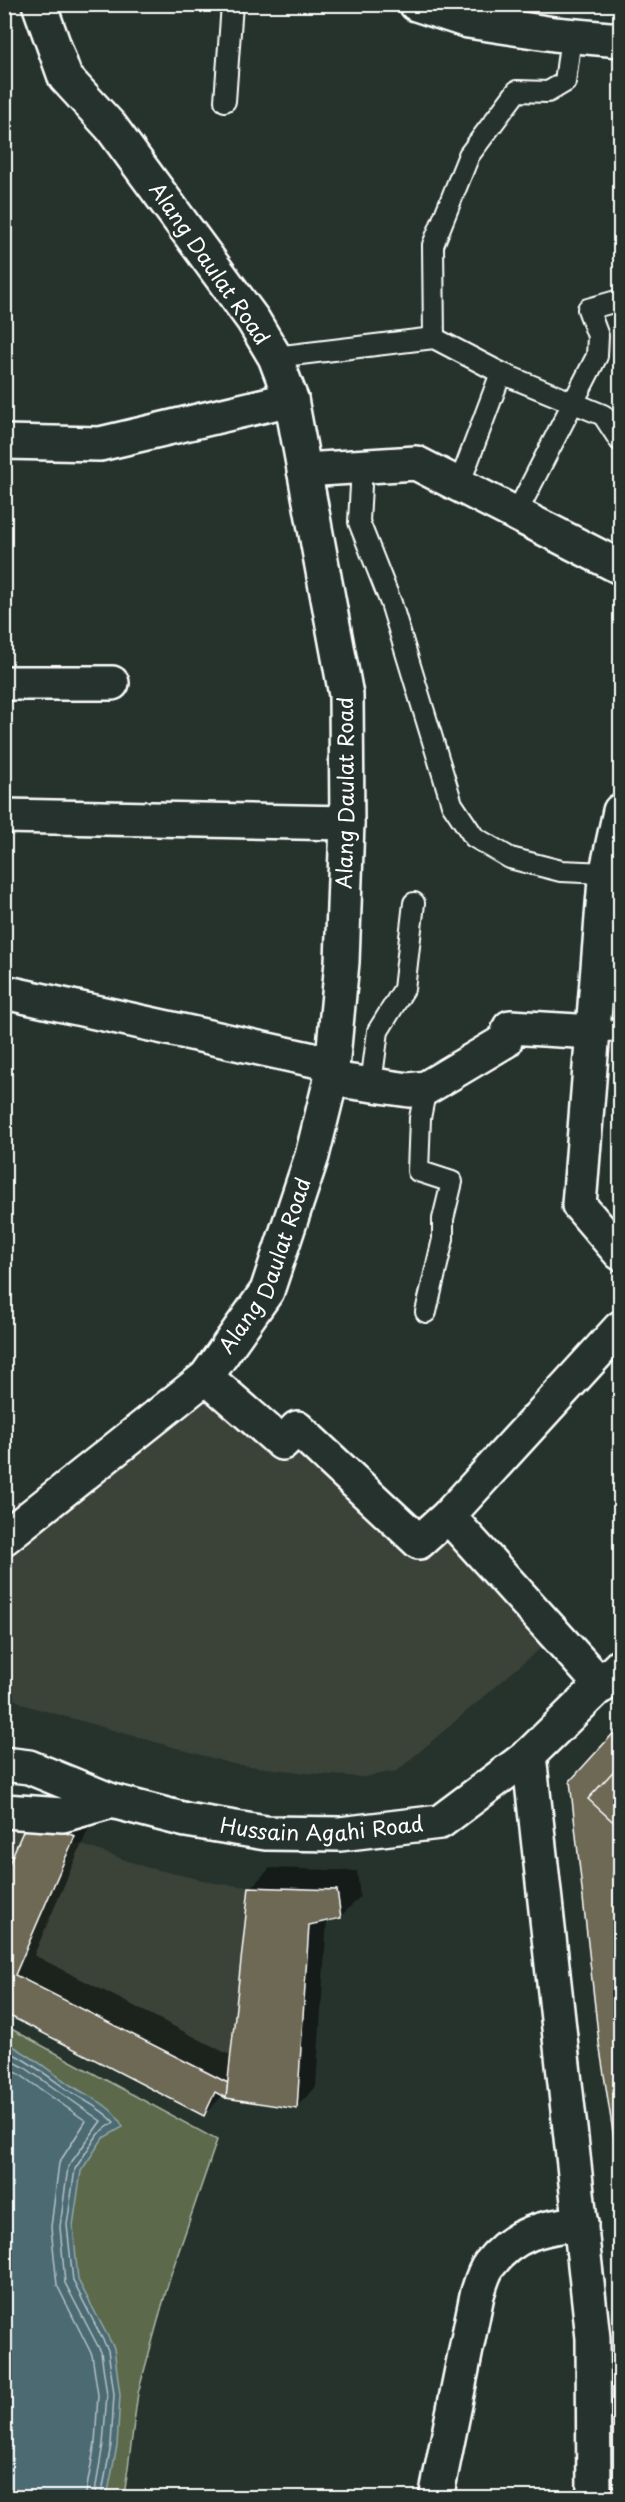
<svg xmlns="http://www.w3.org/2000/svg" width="625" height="2502" viewBox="0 0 625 2502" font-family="'Playpen Sans',sans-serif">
<rect width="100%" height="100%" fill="#26332d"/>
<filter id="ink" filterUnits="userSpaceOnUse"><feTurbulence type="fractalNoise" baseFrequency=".0167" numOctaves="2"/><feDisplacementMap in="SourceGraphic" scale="12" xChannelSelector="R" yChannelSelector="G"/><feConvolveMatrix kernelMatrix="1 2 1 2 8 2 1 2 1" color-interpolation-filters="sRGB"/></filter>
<g filter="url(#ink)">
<g fill="#3b4339">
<polygon points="211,1382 281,1443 297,1428 419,1541 448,1516 556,1635 397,1771 363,1777 317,1774 233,1764 28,1706 5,1695 5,1539"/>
<polygon points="12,1820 145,1867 220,1884 279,1890 309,1917 294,2101 226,2098 209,2088 5,2007 4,1839"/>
</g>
<polygon fill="#5c6b4c" stroke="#aeb5a6" stroke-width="1.5" points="4,2025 217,2140 170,2277 138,2393 124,2497 5,2497"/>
<path fill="#4b6a72" stroke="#93a6aa" stroke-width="1.5" d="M5,2042C30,2054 49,2071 72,2086C91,2098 113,2105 123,2127L103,2138L81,2171L73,2226L78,2280L114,2348L120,2395L117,2446L107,2497H5Z"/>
<g fill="#0007">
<polygon points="620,1728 620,2168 601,2043 571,1782"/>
<polygon points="94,1816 34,1955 232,2056 250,1888 270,1868 357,1871 360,1897 340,1917 327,1920 316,2087 296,2107 223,2095 204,2115 4,2011 29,1821"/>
</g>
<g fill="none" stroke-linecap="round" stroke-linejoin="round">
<g stroke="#b7c3c7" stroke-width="1.5">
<path d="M4,2049C28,2060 46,2075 68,2090C84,2101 101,2108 114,2122L98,2134L75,2169L67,2225L73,2281L108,2350L114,2394L111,2445L101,2498"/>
<polyline points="4,2057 24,2067 101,2121 68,2167 60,2227 65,2283 101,2352 107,2395 103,2444 94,2498"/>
<polyline points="4,2067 19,2074 86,2121 59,2163 51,2227 57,2285 92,2355 98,2395 95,2443 85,2498"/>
</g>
</g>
<g fill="#6d6955" stroke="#fff" stroke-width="1.5">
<polygon points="620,1726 620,2177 599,2043 570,1781"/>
<polygon points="620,1764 620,1828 588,1799"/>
<polygon points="28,1820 75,1836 15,1975 228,2083 226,2098 215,2092 204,2116 4,2013 4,1875"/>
<polygon points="613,1873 620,1873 620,1924"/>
<polygon points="249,1887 337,1890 341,1918 309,1925 297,2109 226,2098"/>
</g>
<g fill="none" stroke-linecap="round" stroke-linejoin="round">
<defs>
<g id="service">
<polyline points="225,101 232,4"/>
<polyline points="434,338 433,245 469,155 517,91 548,92 565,82 571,36"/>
<polyline points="275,357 434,338 501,373 603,415 620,441"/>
<polyline points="362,467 359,522 391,603 452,804 474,837 510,858 561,871 606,873"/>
<polyline points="459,485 501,373"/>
<polyline points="516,514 597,356 598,336 588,309 620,300"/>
<polyline points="593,1032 620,1030"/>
<polyline points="371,1084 378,1031 404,989 414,903"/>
<polyline points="426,1312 443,1239 443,1219 452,1182 418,1171 420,1118 426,1088"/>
</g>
<g id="minor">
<polyline points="416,4 468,21 554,34 620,40"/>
<polyline points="4,442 100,444 291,399"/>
<polyline points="304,470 416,463 620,567"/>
<polyline points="4,683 112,683"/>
<polyline points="620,811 605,880 579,1205 620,1253"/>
<polyline points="4,816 347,823"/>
<polyline points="4,992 332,1064"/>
<polyline points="331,1079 409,1090 426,1088 505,1041 510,1027 593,1032"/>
<polyline points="206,1377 282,1443 297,1428 419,1542 448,1516 602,1686"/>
<polyline points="448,1516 620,1328"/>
<path id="s1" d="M4,1538L206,1377L267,1291L312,1156L331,1079L342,962L347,823L346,695L291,399L275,357L253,320L111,127L65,77L39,4"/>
<polyline points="529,1755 593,2338 594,2498"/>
<path d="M436,2498L477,2295C480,2286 483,2273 489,2265C513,2233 544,2227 581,2223"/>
</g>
<g id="secondary">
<path id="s2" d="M4,1764L29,1767L112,1801L186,1820L266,1833L340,1834L440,1822L529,1755L620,1666"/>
<polyline points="4,1811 63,1815 112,1801"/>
</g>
</defs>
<use href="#service" stroke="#fff" stroke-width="24"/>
<use href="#minor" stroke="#fff" stroke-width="38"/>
<use href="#secondary" stroke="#fff" stroke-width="38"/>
<use href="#service" stroke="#26332d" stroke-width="20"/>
<use href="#minor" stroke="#26332d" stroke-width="33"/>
<use href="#secondary" stroke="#26332d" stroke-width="33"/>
</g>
</g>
<g text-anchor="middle" stroke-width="4.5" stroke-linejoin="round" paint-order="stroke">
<g font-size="21" fill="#fff" stroke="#26332d">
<text transform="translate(209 264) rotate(55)" y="7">Alang Daulat Road</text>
<text dy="7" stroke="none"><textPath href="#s1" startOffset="872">Alang Daulat Road</textPath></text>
<text dy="7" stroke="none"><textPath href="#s1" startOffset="386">Alang Daulat Road</textPath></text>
<text dy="7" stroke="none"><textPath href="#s2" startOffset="328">Hussain Agahi Road</textPath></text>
</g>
</g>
<rect width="625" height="2502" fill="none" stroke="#26332d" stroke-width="24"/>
<rect x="12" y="12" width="601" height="2478" fill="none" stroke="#fff" stroke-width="2" filter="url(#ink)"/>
</svg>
